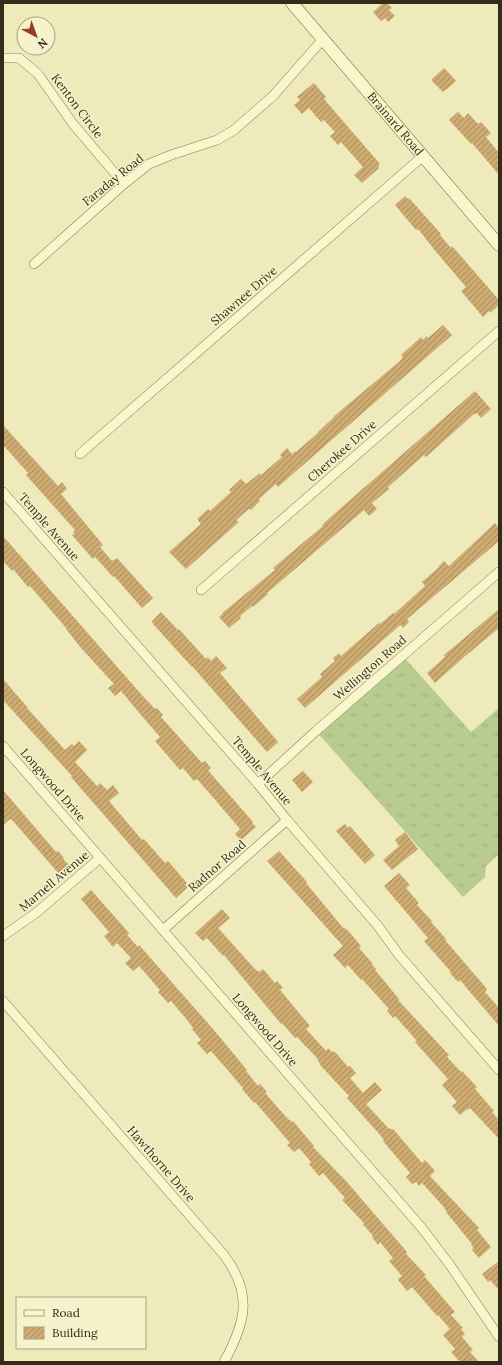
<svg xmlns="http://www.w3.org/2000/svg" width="502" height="1365" viewBox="0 0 502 1365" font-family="Lora,serif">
<defs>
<pattern id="grass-tufts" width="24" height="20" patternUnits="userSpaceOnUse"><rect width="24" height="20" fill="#b8cc90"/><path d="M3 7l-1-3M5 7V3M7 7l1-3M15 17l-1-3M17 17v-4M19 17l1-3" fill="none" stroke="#9faf7c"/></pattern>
<pattern id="building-hatch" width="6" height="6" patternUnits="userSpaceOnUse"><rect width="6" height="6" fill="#ceab70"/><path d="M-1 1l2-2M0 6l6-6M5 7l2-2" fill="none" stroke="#a88b5b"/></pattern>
</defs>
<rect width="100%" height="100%" fill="#eeeabb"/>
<polygon fill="url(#grass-tufts)" points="403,656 471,732 499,708 499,854 486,866 485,877 463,897 316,731"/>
<g fill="url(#building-hatch)">
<polygon points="383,3 387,3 392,8 389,10 395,16 388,22 385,18 381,21 373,12"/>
<polygon points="444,68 456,81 446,90 446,89 443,92 431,80"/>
<polygon points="314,83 326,97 324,99 380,164 378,167 379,168 362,183 354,175 363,167 341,142 338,145 330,136 335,132 324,120 321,122 309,108 302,114 294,105 300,100 297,97"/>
<polygon points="458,112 464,118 468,113 478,124 481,122 491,133 486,137 499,153 499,175 472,143 471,144 449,120"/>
<polygon points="405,196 408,199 409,198 441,234 440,235 451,248 452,246 499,300 499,305 490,313 489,311 483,317 461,291 466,287 437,253 418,229 416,230 395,205"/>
<polygon points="443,325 452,335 295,472 278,487 276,484 259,499 260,501 251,510 249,509 236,520 239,522 186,569 169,552 201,524 197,519 208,509 210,511 231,492 229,490 241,479 246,484 260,473 261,475 282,457 280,455 287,448 292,454 295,451 296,452 318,433 318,432 334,417 333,417 400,361 403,357 401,355 421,337 423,340 427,336 428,338"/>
<polygon points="475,391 491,409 481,418 477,413 474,414 426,457 424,455 388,487 389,489 372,503 377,509 369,516 364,510 267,593 268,594 253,607 252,606 240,616 241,618 229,628 219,617 223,614 222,613 275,570 273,568 323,526 322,525 334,514"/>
<polygon points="3,425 58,486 62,482 67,489 61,494 103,545 100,547 112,561 117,558 153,598 142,608 114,576 113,577 97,559 95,557 93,559 72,535 75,533 73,532 75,530 26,475 28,473 3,445"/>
<polygon points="495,523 499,528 499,541 407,619 409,622 403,628 401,625 398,627 305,708 297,699 322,677 320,674 335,661 333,658 339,653 341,656 379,623 380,624 393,613 394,614 425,586 422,582 439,567 438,567 444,561 449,566"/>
<polygon points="3,536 140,693 155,709 157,708 163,715 161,717 202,763 205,761 211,768 208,770 212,775 253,822 252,823 256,827 241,840 235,834 240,829 218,803 197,779 194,781 183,768 180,770 155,741 160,737 141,715 121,691 115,696 108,688 114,684 81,648 66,629 67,629 30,586 28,587 13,569 12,571 3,561"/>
<polygon points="499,609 499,628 464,657 435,683 427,673 445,657 444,655"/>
<polygon points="161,612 178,630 179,629 206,659 208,657 211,661 216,656 227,668 220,673 278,742 267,752 192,666 192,667 153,624 152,621"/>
<polygon points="3,679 28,708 27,708 65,750 72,744 74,746 79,741 87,750 75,762 97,786 100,783 107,790 113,785 119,793 109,801 142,840 144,839 165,863 168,861 187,883 185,884 188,887 176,898 71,777 72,776 3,700"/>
<polygon points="303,771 313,782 302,792 292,780"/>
<polygon points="3,790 56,852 58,851 64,858 63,859 70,866 60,875 12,820 10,819 3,825"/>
<polygon points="345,824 348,828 350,826 375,855 365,864 336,831"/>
<polygon points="405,832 418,849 392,870 383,860 399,846 395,840"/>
<polygon points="279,851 307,882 306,883 344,929 345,928 351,934 361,946 359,948 373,964 372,965 376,969 375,970 399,999 398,1000 449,1055 447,1057 461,1072 462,1071 477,1087 475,1089 494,1111 492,1112 499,1120 499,1139 470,1108 467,1110 467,1109 460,1115 452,1106 457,1102 442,1085 448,1079 415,1042 417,1041 395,1016 393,1018 387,1011 389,1009 362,979 361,980 348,965 345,968 333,955 343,946 267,861"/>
<polygon points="399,873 410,885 406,888 419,903 417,905 432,921 431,922 446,939 445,940 487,989 485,992 499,1008 499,1026 460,980 458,982 450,973 451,972 424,941 428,938 384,886"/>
<polygon points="91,890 129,933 127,935 138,947 139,945 213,1029 247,1070 246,1071 258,1086 260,1084 267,1092 265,1093 287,1118 292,1122 293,1121 314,1146 313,1147 346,1181 407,1252 406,1254 426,1275 424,1276 455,1312 451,1315 463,1328 461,1329 465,1334 462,1337 473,1350 470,1352 479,1362 460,1362 451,1352 455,1349 443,1335 450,1329 438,1315 437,1316 412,1287 407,1291 399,1281 398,1279 402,1276 389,1261 393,1258 380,1242 378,1245 372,1237 373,1236 363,1224 364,1223 342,1200 345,1198 323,1173 319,1176 309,1164 311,1162 299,1148 294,1152 287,1145 290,1143 255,1102 254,1103 242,1089 243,1088 225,1067 211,1051 207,1054 197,1043 201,1040 192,1029 193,1028 188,1021 171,1001 168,1003 158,992 160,990 139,966 133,971 125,963 131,958 117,943 113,947 104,936 109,932 81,899"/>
<polygon points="222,909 230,918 218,928 255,969 259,972 263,969 275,983 277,981 283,988 280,990 310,1026 306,1029 326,1051 328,1048 332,1052 333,1051 336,1053 348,1067 350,1066 356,1073 350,1078 363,1093 375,1082 382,1090 366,1104 389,1129 390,1128 392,1130 393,1129 422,1163 425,1160 435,1171 430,1176 479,1228 477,1230 491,1247 479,1258 472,1250 474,1248 471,1245 472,1244 446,1212 447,1212 443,1206 422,1183 419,1186 416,1182 412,1184 406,1177 410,1173 383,1141 384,1140 381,1136 347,1098 349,1096 321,1066 317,1058 297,1037 295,1038 282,1023 281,1024 224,955 223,956 207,938 203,941 195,933"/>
<polygon points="499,1261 499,1290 490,1280 488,1282 482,1274"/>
</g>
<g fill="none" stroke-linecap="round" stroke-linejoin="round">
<defs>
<g id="street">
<polyline points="3,58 19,58 38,74 73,124 124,184"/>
<polyline points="34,264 124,184 149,164 171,155 217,140 234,130 273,96 323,39"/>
<polyline points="80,454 422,157"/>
<polyline points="3,492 258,784 287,820 378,926 399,955 499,1070"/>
<polyline points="201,590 499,331"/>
<polyline points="3,746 421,1227 450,1265 499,1337"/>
<polyline points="258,784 316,731 499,572"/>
<polyline points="163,930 287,820"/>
<polyline points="3,936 36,913 100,858"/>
<path d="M3,1001L224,1255C253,1294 246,1322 224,1362"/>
</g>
<g id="secondary">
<path id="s1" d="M292,3L499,245"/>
</g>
</defs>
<use href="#street" stroke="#867955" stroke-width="10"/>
<use href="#secondary" stroke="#675a39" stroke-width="13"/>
<use href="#street" stroke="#f9f6ce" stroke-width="9"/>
<use href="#secondary" stroke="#f9f6ce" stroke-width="12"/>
</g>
<g text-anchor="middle" stroke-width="3" stroke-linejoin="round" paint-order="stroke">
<g font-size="12" fill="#342c1a" stroke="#f6f2cb">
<text transform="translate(77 106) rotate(53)" y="4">Kenton Circle</text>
<text dy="4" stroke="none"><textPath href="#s1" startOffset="159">Brainard Road</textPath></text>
<text transform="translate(113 180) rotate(-39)" y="4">Faraday Road</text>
<text transform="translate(244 296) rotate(-41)" y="4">Shawnee Drive</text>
<text transform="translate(342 451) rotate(-41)" y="4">Cherokee Drive</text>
<text transform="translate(49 527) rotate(49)" y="4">Temple Avenue</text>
<text transform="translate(370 668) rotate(-41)" y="4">Wellington Road</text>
<text transform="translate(262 771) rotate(50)" y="4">Temple Avenue</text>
<text transform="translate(53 785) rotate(49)" y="4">Longwood Drive</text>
<text transform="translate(217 866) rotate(-41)" y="4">Radnor Road</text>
<text transform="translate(54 881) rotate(-40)" y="4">Marnell Avenue</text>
<text transform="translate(265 1030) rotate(49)" y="4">Longwood Drive</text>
<text transform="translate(161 1164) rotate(49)" y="4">Hawthorne Drive</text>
</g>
</g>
<rect width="502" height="1365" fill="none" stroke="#342c1a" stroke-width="8"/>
<rect x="16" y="1297" width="130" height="52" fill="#f6f2cb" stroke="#a8a384"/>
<rect x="24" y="1310" width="20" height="6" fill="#f9f6ce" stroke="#a8a384"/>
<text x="52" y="1317" font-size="12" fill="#342c1a">Road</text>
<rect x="24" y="1327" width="20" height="12" fill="url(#building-hatch)" stroke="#a8a384"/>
<text x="52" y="1337" font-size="12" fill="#342c1a">Building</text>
<g transform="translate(36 36) rotate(139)"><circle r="19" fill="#f6f2cb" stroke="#a8a384"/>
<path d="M0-3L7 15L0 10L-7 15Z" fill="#963b24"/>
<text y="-6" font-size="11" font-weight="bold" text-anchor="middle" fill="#342c1a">N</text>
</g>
</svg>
